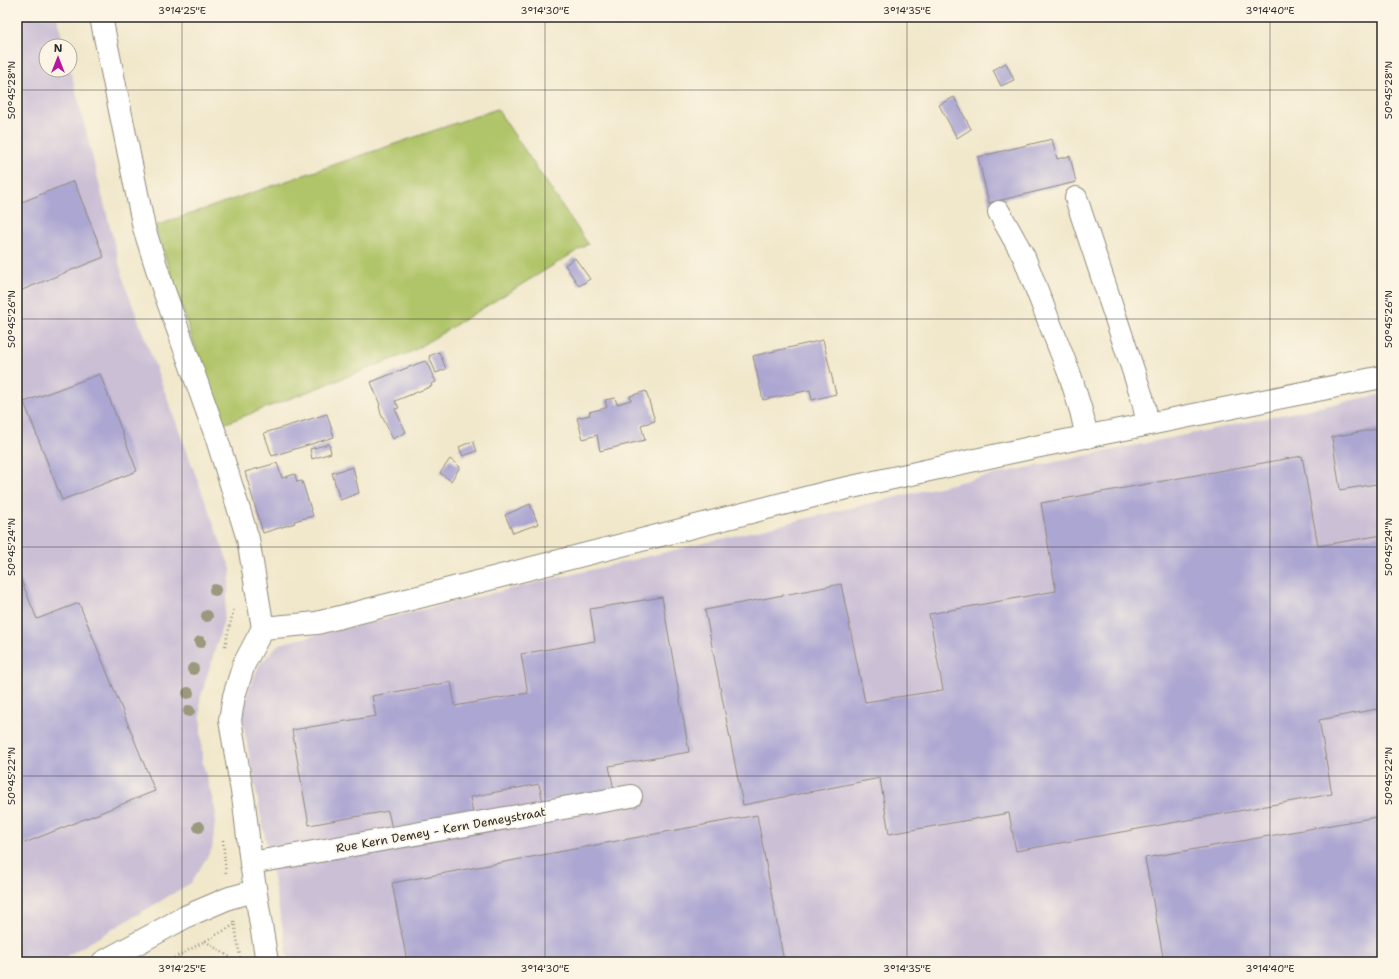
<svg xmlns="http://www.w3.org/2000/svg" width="1399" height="979" viewBox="0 0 1399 979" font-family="'Shantell Sans',sans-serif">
<rect width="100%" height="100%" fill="#fcf5e5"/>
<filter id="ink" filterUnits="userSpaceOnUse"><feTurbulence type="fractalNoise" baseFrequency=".025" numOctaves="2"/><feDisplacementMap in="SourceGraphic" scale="8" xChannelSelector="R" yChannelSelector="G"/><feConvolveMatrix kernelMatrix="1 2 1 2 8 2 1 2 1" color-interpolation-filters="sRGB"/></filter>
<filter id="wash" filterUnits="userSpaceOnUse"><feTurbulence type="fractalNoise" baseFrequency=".012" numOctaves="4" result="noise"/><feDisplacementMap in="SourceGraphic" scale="16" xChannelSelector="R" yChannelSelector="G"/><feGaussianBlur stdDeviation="0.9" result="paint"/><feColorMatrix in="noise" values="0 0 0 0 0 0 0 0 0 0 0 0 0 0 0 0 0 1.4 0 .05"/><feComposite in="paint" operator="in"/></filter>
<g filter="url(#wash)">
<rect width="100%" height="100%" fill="#f1e8cc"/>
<g fill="#cbbfd5">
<polygon points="17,17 57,17 64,46 46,46 46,70 70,70 70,68 124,282 231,570 223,623 200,699 202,760 216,813 212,849 191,883 57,962 17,962"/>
<polygon points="1382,394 1382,962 289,962 242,717 247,694 259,665 279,644 964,481"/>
</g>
<polygon fill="#b0c569" stroke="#6e784a" points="497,109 588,244 411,352 221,425 155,226"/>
<g id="blocks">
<g fill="#aca6d2">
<polygon points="1006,63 1014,80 1001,86 993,70"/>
<polygon points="954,97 971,129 957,138 939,105"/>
<polygon points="1052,139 1057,159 1070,156 1076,182 989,203 978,157"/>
<polygon points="74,181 104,257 17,292 17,204"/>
<polygon points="575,258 590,279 579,286 565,265"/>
<polygon points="823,340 836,394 812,400 810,390 763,400 753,356"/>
<polygon points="439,352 446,369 436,373 429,356"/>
<polygon points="426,361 436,382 431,384 432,386 395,401 399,408 395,409 406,432 393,439 381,414 379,406 380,405 371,382 422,362"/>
<polygon points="100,374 137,471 62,500 24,402"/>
<polygon points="646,391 655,421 641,425 645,440 600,451 597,435 583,439 577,418 590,415 589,412 605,408 607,407 605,400 615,398 617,404 631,400 630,396"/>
<polygon points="327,414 334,437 272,456 264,433"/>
<polygon points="1382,428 1382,483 1340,490 1332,437"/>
<polygon points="473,441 477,451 463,456 459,447"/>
<polygon points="329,444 331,453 312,459 310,449"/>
<polygon points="1302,456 1318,546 1382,535 1382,708 1319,720 1332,794 1016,851 1009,813 889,834 880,778 743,805 705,610 841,584 865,702 943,690 929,614 1056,591 1041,503"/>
<polygon points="450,459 460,467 451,481 440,473"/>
<polygon points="277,463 282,478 295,474 297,482 302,481 313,516 294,521 295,523 263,533 245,472"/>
<polygon points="353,467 359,493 340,500 332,473"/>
<polygon points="530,504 538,524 513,533 505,515"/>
<polygon points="17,570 37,619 79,603 155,791 17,846"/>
<polygon points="662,597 689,752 609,766 614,790 543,802 539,784 470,797 473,815 392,829 388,811 309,825 292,730 376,716 372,696 451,682 455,706 528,693 521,654 595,641 590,609"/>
<polygon points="757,815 784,962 407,962 392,883"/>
<polygon points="1382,816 1382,962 1164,962 1145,858"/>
</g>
</g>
</g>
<g filter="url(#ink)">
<use href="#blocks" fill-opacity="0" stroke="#8e8a7c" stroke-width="1"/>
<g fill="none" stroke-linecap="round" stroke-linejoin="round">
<defs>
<g id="minor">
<polyline points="101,17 144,228 163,288 216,436 248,539 263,628"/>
<polyline points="1076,198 1142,397 1148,424"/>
<polyline points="999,212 1024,257 1071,378 1081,411 1087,437"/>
<polyline points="263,628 317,623 829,492 1030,448 1382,377"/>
<polyline points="263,628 244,664 234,696 230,720 244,803 251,863 267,962"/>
<polyline points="251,863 631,796"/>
<polyline points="103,962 187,916 229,898 255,891"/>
</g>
</defs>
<use href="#minor" stroke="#8e8a7c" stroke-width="24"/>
<g stroke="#8e8a7c" stroke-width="2.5" stroke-dasharray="1 3" stroke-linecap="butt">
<polyline points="225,646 234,608"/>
<polyline points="223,840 226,875"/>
<polyline points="234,921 241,962"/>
<polyline points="205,941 237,962"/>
<polyline points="167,962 234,925"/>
</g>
<use href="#minor" stroke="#fff" stroke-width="22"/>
</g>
<g fill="#9a997e">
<circle cx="215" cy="590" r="6"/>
<circle cx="207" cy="616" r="6"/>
<circle cx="200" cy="642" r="6"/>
<circle cx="193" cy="669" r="6"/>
<circle cx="188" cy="693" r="6"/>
<circle cx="189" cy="711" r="6"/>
<circle cx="199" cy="827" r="6"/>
</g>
</g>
<path fill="none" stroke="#2b2b2b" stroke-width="1" stroke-opacity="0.45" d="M182,17V962M545,17V962M907,17V962M1270,17V962M17,90H1382M17,319H1382M17,547H1382M17,776H1382"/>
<g text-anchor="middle" stroke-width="3.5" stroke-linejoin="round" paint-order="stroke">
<g font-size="12" fill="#2b2b2b" stroke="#fcf5e5">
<text transform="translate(441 830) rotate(-10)" y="4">Rue Kern Demey - Kern Demeystraat</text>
</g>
</g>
<rect width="1399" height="979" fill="none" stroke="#fcf5e5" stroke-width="44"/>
<g transform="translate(58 58)"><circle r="19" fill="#fcf5e5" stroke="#a8a49b"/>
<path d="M0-3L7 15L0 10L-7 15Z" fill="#b5179e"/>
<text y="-6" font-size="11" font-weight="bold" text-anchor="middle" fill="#2b2b2b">N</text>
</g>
<rect x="22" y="22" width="1355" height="935" fill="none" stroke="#2b2b2b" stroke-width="1.5"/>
<g font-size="10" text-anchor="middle" fill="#2b2b2b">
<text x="182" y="14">3°14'25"E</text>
<text x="545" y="14">3°14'30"E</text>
<text x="907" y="14">3°14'35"E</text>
<text x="1270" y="14">3°14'40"E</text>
<text transform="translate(11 90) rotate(-90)" y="4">50°45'28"N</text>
<text transform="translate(1388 90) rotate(-90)" y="4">50°45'28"N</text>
<text transform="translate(11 319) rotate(-90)" y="4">50°45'26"N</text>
<text transform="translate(1388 319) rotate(-90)" y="4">50°45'26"N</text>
<text transform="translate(11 547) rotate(-90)" y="4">50°45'24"N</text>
<text transform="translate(1388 547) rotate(-90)" y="4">50°45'24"N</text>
<text transform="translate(11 776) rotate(-90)" y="4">50°45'22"N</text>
<text transform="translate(1388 776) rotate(-90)" y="4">50°45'22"N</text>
<text x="182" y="972">3°14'25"E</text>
<text x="545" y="972">3°14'30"E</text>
<text x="907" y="972">3°14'35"E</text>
<text x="1270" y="972">3°14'40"E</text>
</g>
</svg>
